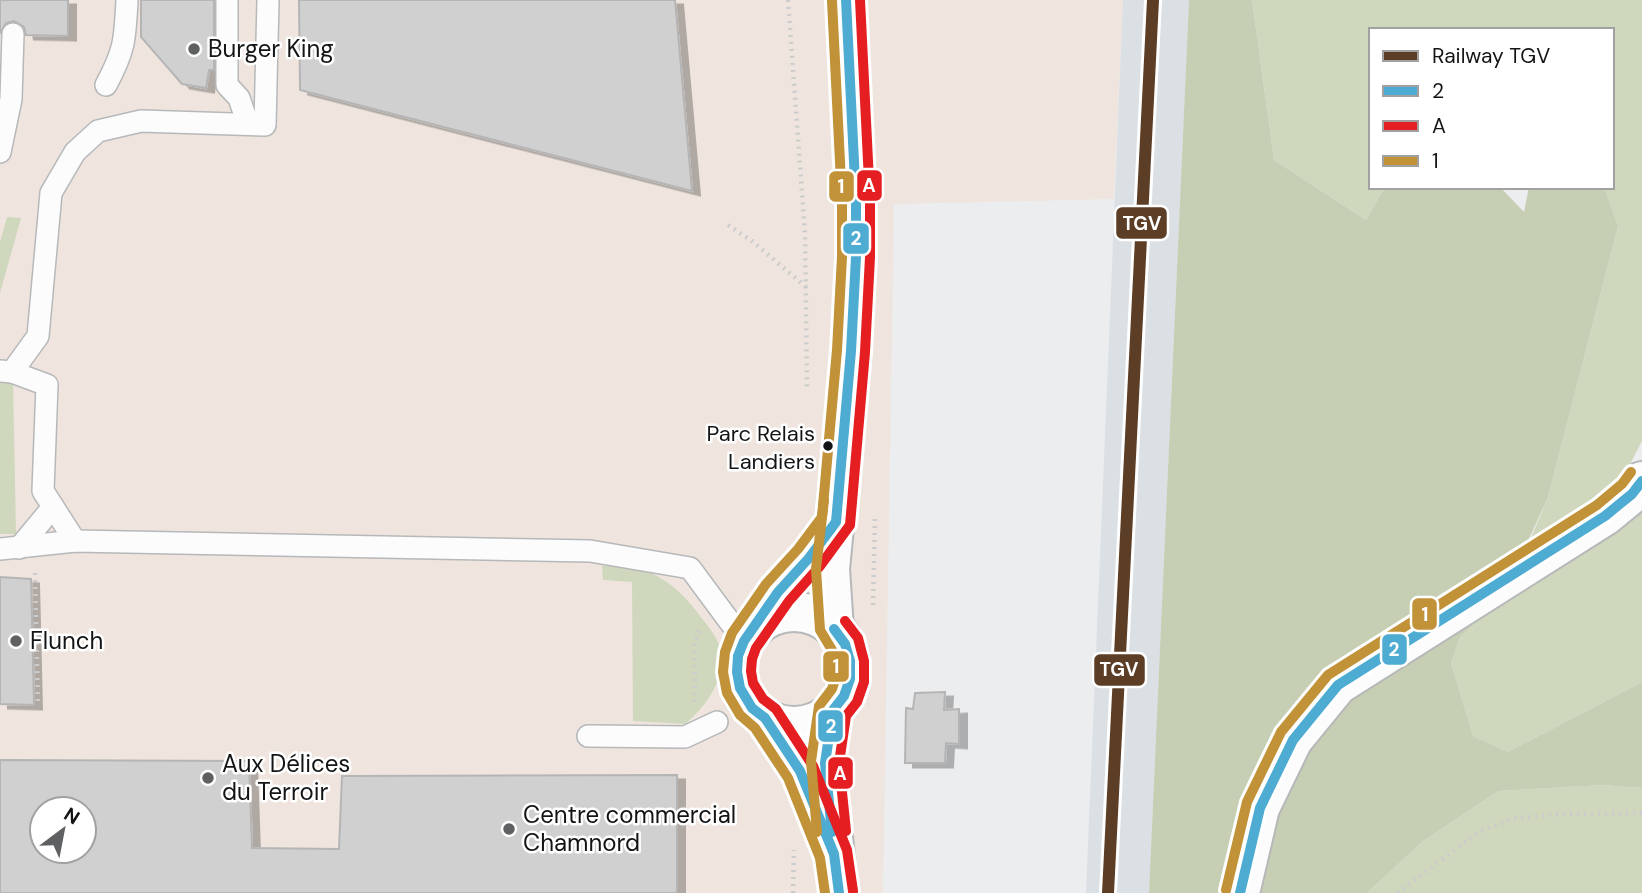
<svg xmlns="http://www.w3.org/2000/svg" width="1642" height="893" viewBox="0 0 1642 893" font-family="'DM Sans',sans-serif">
<defs>
<filter id="shadow"><feDropShadow dx="8" dy="4.5" stdDeviation="0" flood-color="#0004"/></filter>
</defs>
<rect width="100%" height="100%" fill="#ebedef"/>
<path fill="#efe5de" fill-rule="evenodd" d="M0,0H1123L1114,199L894,204L883,893H0ZM42,809H84V851H42Z"/>
<polygon fill="#dbe0e5" points="1123,0 1189,0 1149,893 1086,893"/>
<g fill="#cfd8bc">
<polygon points="1252,0 1642,0 1642,441 1627,470 1602,493 1530,540 1548,497 1618,226 1604,187 1612,187 1612,30 1371,30 1371,187 1385,187 1366,220 1274,160"/>
<polygon points="7,217 21,218 0,293 0,242"/>
<polygon points="0,382 13,382 16,534 0,534"/>
<polygon points="1642,511 1642,682 1508,752 1473,736 1451,663 1460,637 1502,598 1636,518"/>
<path d="M602,566C619,567 636,567 651,573C671,582 687,598 700,616C707,625 717,636 720,648C727,677 707,706 685,724L633,721L632,582L603,580Z"/>
<polygon points="1603,785 1642,788 1642,893 1367,893 1422,842 1498,791"/>
</g>
<polygon fill="#c6cfb3" points="1189,0 1252,0 1274,160 1366,220 1385,187 1500,187 1524,212 1529,187 1604,187 1618,226 1548,497 1502,598 1460,637 1451,663 1473,736 1508,752 1642,682 1642,788 1603,785 1498,791 1422,842 1367,893 1149,893"/>
<g fill="#d0d0d1" stroke="#b5b5b6" stroke-width="2" fill-rule="evenodd" filter="url(#shadow)">
<polygon points="0,0 68,0 68,36 26,35 24,27 14,21 6,23 0,33"/>
<polygon points="141,0 214,0 214,70 209,70 206,88 182,84 141,37"/>
<polygon points="299,0 675,0 692,191 300,90"/>
<polygon points="0,577 31,579 34,705 0,704"/>
<polygon points="945,692 944,710 959,709 959,744 946,743 945,763 905,763 906,708 913,709 915,693"/>
<path d="M0,760L249,761L252,848L339,849L342,776L677,775V893H0ZM42,809H84V851H42Z"/>
</g>
<g fill="none" stroke-linecap="round" stroke-linejoin="round">
<defs>
<g id="lane">
<polyline points="227,0 227,85 239,98 248,124"/>
<path d="M106,85C125,50 125,39 127,0"/>
<polyline points="0,152 11,99 13,34"/>
<polyline points="0,371 12,372 47,385 43,491 75,541"/>
<polyline points="12,372 38,336 51,193 75,152 98,131 141,121 265,125 268,0"/>
<polyline points="19,548 53,507"/>
<polyline points="0,549 75,541 590,551 690,568 744,641"/>
<polyline points="588,736 685,737 717,722"/>
</g>
<polyline id="street" points="1240,893 1260,808 1293,740 1338,685 1605,516 1632,494 1642,481"/>
<g id="secondary">
<circle cx="794" cy="669" r="57"/>
<path d="M756,626C780,590 809,558 835,523"/>
<polyline points="834,629 830,569 851,351 856,257 856,202 846,0"/>
<polyline points="833,710 825,763 839,893"/>
<polyline points="765,718 800,771 819,817"/>
</g>
</defs>
<use href="#lane" stroke="#b6b8b9" stroke-width="24"/>
<use href="#street" stroke="#b6b8b9" stroke-width="42"/>
<use href="#secondary" stroke="#b6b8b9" stroke-width="42"/>
<g stroke="#cccccd" stroke-width="4.5" stroke-dasharray="2 5" stroke-linecap="butt">
<polyline points="788,0 805,234 807,387"/>
<polyline points="728,225 752,241 806,287"/>
<polyline points="35,573 38,705"/>
<polyline points="873,605 875,516"/>
<polyline points="724,659 727,696"/>
<polyline points="695,702 695,643 700,627"/>
<polyline points="793,893 794,850"/>
<polyline points="1397,893 1479,832 1512,819 1561,814 1642,813"/>
</g>
<use href="#lane" stroke="#fcfcfd" stroke-width="21"/>
<use href="#street" stroke="#fcfcfd" stroke-width="38"/>
<use href="#secondary" stroke="#fcfcfd" stroke-width="38"/>
<defs>
<g id="bus-1">
<polyline points="832,832 825,763 833,710 844,696 850,679 850,661 845,644 834,629"/>
<polyline points="839,893 834,854 800,771 765,718 752,708 740,688 737,672 738,656 744,641 778,592 809,558 836,522 851,351 856,257 856,202 846,0"/>
<polyline points="1240,893 1260,808 1293,740 1338,685 1605,516 1632,494 1642,481"/>
</g>
<g id="bus-2">
<polyline points="845,621 858,638 864,661 864,682 857,702 846,716 839,763 846,831"/>
<polyline points="853,891 847,850 813,766 776,709 763,699 753,683 751,671 752,659 756,648 789,601 820,566 850,525 865,352 870,257 870,201 860,0"/>
</g>
<g id="bus-3">
<polyline points="817,832 811,761 819,706 832,689 836,677 836,663 832,650 820,630 816,569 824,500"/>
<polyline points="1226,890 1247,802 1281,732 1328,675 1597,505 1622,484 1631,472"/>
<polyline points="825,893 820,858 788,778 755,728 740,715 727,693 723,672 725,652 732,633 766,584 798,549 822,517 837,350 842,257 842,202 832,1"/>
</g>
</defs>
<use href="#bus-1" stroke="#fff" stroke-width="16"/>
<use href="#bus-2" stroke="#fff" stroke-width="16"/>
<use href="#bus-3" stroke="#fff" stroke-width="16"/>
<use href="#bus-1" stroke="#4eabd1" stroke-width="10"/>
<use href="#bus-2" stroke="#e51e22" stroke-width="10"/>
<use href="#bus-3" stroke="#c19238" stroke-width="10"/>
<defs>
<polyline id="rail-1" points="1108,893 1153,0"/>
</defs>
<use href="#rail-1" stroke="#fff" stroke-width="18"/>
<use href="#rail-1" stroke="#5c3e26" stroke-width="12"/>
</g>
<g fill="#5f6061" stroke="#fff" stroke-width="2.5">
<circle cx="194" cy="49" r="7"/>
<circle cx="16" cy="641" r="7"/>
<circle cx="208" cy="778" r="7"/>
<circle cx="509" cy="829" r="7"/>
</g>
<circle fill="#131415" stroke="#fff" stroke-width="2.5" cx="828" cy="446" r="6"/>
<g text-anchor="middle" stroke-width="5" stroke-linejoin="round" paint-order="stroke">
<g font-size="22" fill="#131415" stroke="#fff" text-anchor="end">
<text x="815" y="441">Parc Relais<tspan x="815" dy="28">Landiers</tspan></text>
</g>
<g font-size="24" fill="#131415" stroke="#fff" text-anchor="start">
<text x="208" y="57">Burger King</text>
<text x="30" y="649">Flunch</text>
<text x="222" y="772">Aux Délices<tspan x="222" dy="28">du Terroir</tspan></text>
<text x="523" y="823">Centre commercial<tspan x="523" dy="28">Chamnord</tspan></text>
</g>
</g>
<g stroke="#fff" stroke-width="2.5">
<rect x="856" y="169" width="27" height="33" rx="7" fill="#e51e22"/>
<rect x="828" y="170" width="27" height="33" rx="7" fill="#c19238"/>
<rect x="1115" y="206" width="53" height="34" rx="7" fill="#5c3e26"/>
<rect x="842" y="222" width="28" height="33" rx="7" fill="#4eabd1"/>
<rect x="1411" y="597" width="27" height="34" rx="7" fill="#c19238"/>
<rect x="1381" y="633" width="27" height="33" rx="7" fill="#4eabd1"/>
<rect x="822" y="650" width="28" height="33" rx="7" fill="#c19238"/>
<rect x="1093" y="653" width="53" height="34" rx="7" fill="#5c3e26"/>
<rect x="817" y="709" width="27" height="34" rx="7" fill="#4eabd1"/>
<rect x="827" y="756" width="27" height="34" rx="7" fill="#e51e22"/>
</g>
<g font-size="19" text-anchor="middle" font-weight="bold" fill="#fff">
<text x="869" y="192">A</text>
<text x="841" y="193">1</text>
<text x="1142" y="230">TGV</text>
<text x="856" y="245">2</text>
<text x="1425" y="621">1</text>
<text x="1394" y="656">2</text>
<text x="836" y="673">1</text>
<text x="1119" y="676">TGV</text>
<text x="831" y="733">2</text>
<text x="840" y="780">A</text>
</g>
<rect x="1369" y="28" width="245" height="161" fill="#ffffff" stroke="#a1a1a1" stroke-width="2"/>
<rect x="1383" y="51" width="35" height="10" fill="#5c3e26" stroke="#a1a1a1" stroke-width="2"/>
<text x="1432" y="63" font-size="21" fill="#131415">Railway TGV</text>
<rect x="1383" y="86" width="35" height="10" fill="#4eabd1" stroke="#a1a1a1" stroke-width="2"/>
<text x="1432" y="98" font-size="21" fill="#131415">2</text>
<rect x="1383" y="121" width="35" height="10" fill="#e51e22" stroke="#a1a1a1" stroke-width="2"/>
<text x="1432" y="133" font-size="21" fill="#131415">A</text>
<rect x="1383" y="156" width="35" height="10" fill="#c19238" stroke="#a1a1a1" stroke-width="2"/>
<text x="1432" y="168" font-size="21" fill="#131415">1</text>
<g transform="translate(63 830) rotate(32)"><circle r="33" fill="#ffffff" stroke="#a1a1a1" stroke-width="2"/>
<path d="M0-5L12 26L0 18L-12 26Z" fill="#5f6061"/>
<text y="-10" font-size="19" font-weight="bold" text-anchor="middle" fill="#131415">N</text>
</g>
</svg>
